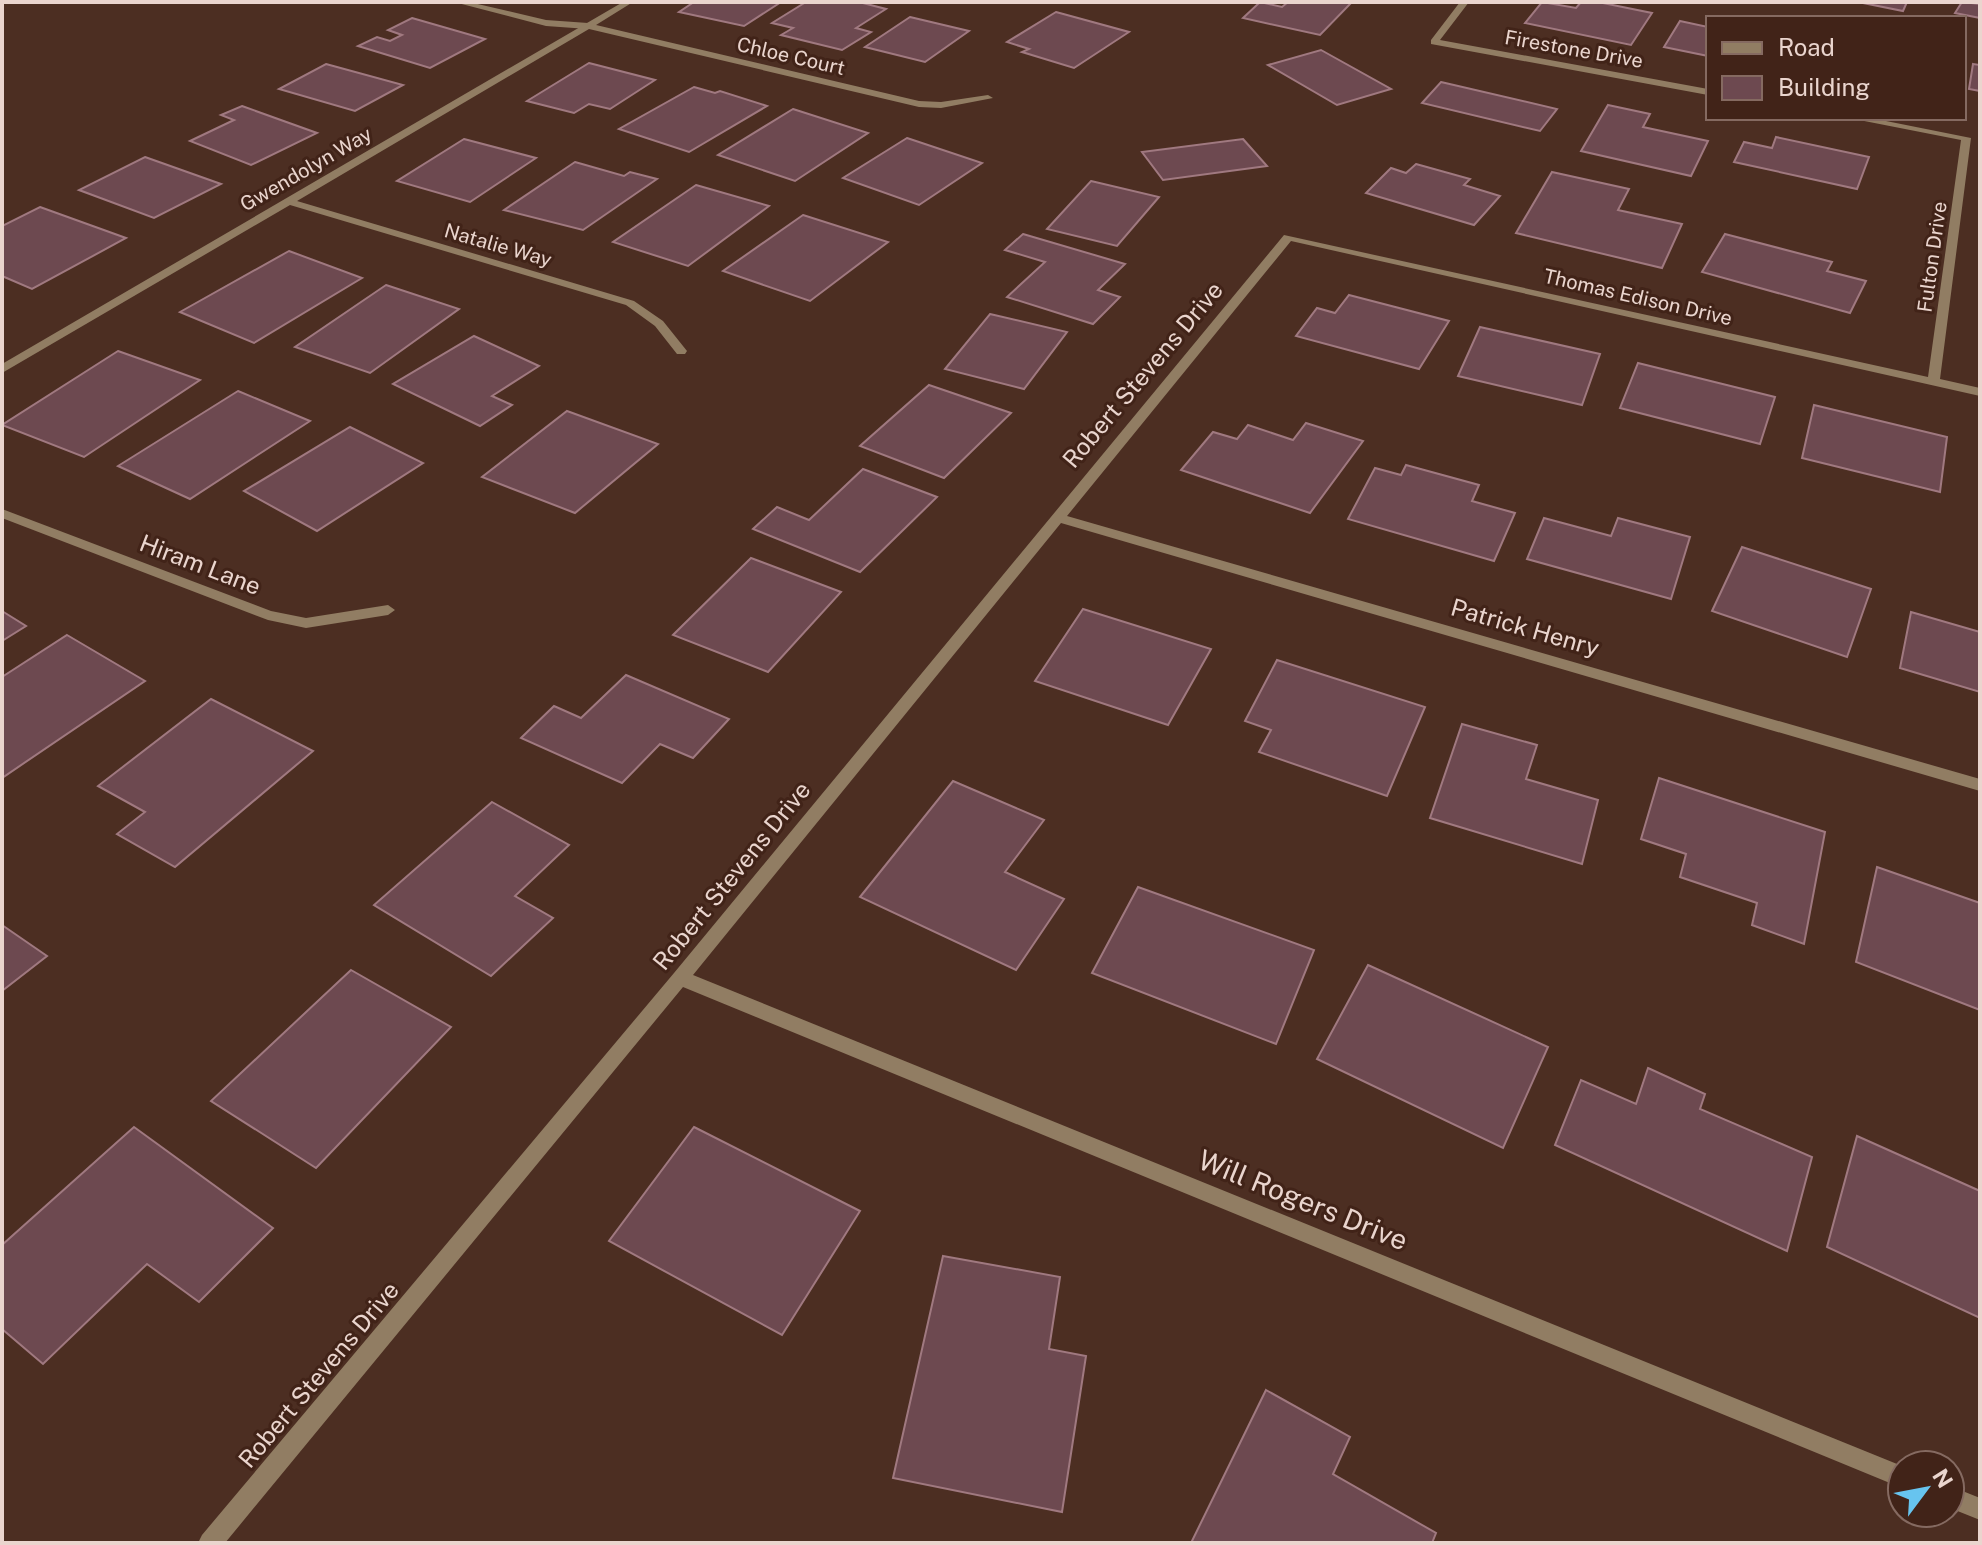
<svg xmlns="http://www.w3.org/2000/svg" width="1982" height="1545" viewBox="0 0 1982 1545" font-family="'Public Sans',sans-serif">
<rect width="100%" height="100%" fill="#4c2e22"/>
<g fill="#6d4950" stroke="#a07980" stroke-width="2">
<polygon points="694,2 781,2 744,26 679,12"/>
<polygon points="806,2 859,2 886,9 856,28 871,32 842,50 781,35 793,28 772,23"/>
<polygon points="1260,2 1282,7 1288,2 1352,2 1320,35 1243,18"/>
<polygon points="1542,2 1576,8 1581,2 1598,2 1652,13 1631,45 1525,23"/>
<polygon points="1858,2 1907,2 1903,11"/>
<polygon points="1962,2 1980,4 1980,18 1955,13"/>
<polygon points="1056,12 1129,32 1074,68 1022,52 1029,49 1007,42"/>
<polygon points="910,17 969,31 925,62 865,47"/>
<polygon points="412,18 485,39 430,68 358,46 377,37 390,41 402,35 388,30"/>
<polygon points="1680,21 1708,27 1708,56 1664,47"/>
<polygon points="1321,50 1391,89 1337,105 1268,65"/>
<polygon points="589,63 655,80 610,109 589,104 574,113 527,101"/>
<polygon points="326,64 403,85 355,111 279,89"/>
<polygon points="1973,64 1980,65 1980,91 1969,89"/>
<polygon points="1441,82 1557,109 1540,131 1422,103"/>
<polygon points="694,87 715,93 720,91 767,106 689,152 619,129"/>
<polygon points="1608,105 1650,114 1643,127 1708,141 1691,176 1581,151"/>
<polygon points="242,106 317,133 251,165 190,141 234,120 221,115"/>
<polygon points="793,109 868,133 795,181 718,155"/>
<polygon points="1776,137 1869,157 1857,189 1734,162 1744,142 1772,148"/>
<polygon points="907,138 982,163 919,205 843,178"/>
<polygon points="464,139 536,158 470,202 397,181"/>
<polygon points="1243,139 1267,166 1163,180 1142,152"/>
<polygon points="145,157 221,184 154,218 79,190"/>
<polygon points="575,162 624,176 630,172 657,179 583,230 504,210"/>
<polygon points="1416,164 1470,179 1464,185 1500,196 1474,225 1366,193 1391,168 1406,173"/>
<polygon points="1552,172 1629,189 1618,210 1682,224 1662,268 1516,233"/>
<polygon points="1091,181 1159,197 1117,246 1047,229"/>
<polygon points="696,185 769,206 688,266 613,242"/>
<polygon points="40,207 126,238 32,289 2,276 2,226"/>
<polygon points="803,215 888,242 810,301 723,271"/>
<polygon points="1023,234 1125,264 1098,290 1120,297 1093,324 1007,297 1045,262 1005,250"/>
<polygon points="1725,234 1832,262 1827,271 1866,281 1850,313 1702,272"/>
<polygon points="289,251 362,278 254,343 180,312"/>
<polygon points="386,285 459,309 370,373 295,347"/>
<polygon points="1349,295 1449,321 1419,369 1296,336 1317,308 1335,313"/>
<polygon points="990,314 1067,332 1024,389 945,369"/>
<polygon points="1480,327 1600,354 1582,405 1458,376"/>
<polygon points="474,336 539,366 492,396 512,405 480,426 393,384"/>
<polygon points="118,351 200,380 84,457 2,425"/>
<polygon points="1638,363 1775,397 1760,444 1620,408"/>
<polygon points="929,385 1011,413 944,478 860,446"/>
<polygon points="238,391 310,421 190,499 118,466"/>
<polygon points="1814,405 1947,437 1940,492 1802,458"/>
<polygon points="567,411 658,444 575,513 482,477"/>
<polygon points="1306,423 1363,441 1310,513 1181,470 1213,432 1237,439 1248,425 1293,440"/>
<polygon points="350,427 423,463 317,531 244,491"/>
<polygon points="1406,465 1479,485 1472,501 1515,513 1494,561 1348,519 1375,468 1401,475"/>
<polygon points="863,469 937,497 860,572 753,529 777,507 809,520"/>
<polygon points="1544,518 1611,536 1618,518 1690,537 1671,599 1527,559"/>
<polygon points="1742,547 1871,589 1847,657 1712,611"/>
<polygon points="751,558 841,592 768,672 673,635"/>
<polygon points="1083,609 1211,649 1168,725 1035,681"/>
<polygon points="2,611 26,626 2,641"/>
<polygon points="1911,612 1980,632 1980,692 1900,668"/>
<polygon points="67,635 145,681 2,778 2,677"/>
<polygon points="1277,660 1425,707 1387,796 1259,752 1271,730 1245,721"/>
<polygon points="626,675 729,719 693,758 660,744 622,783 521,738 554,706 581,718"/>
<polygon points="211,699 313,751 175,867 117,834 145,812 98,786"/>
<polygon points="1462,724 1537,745 1526,779 1598,800 1582,864 1430,818"/>
<polygon points="1659,778 1825,832 1804,944 1752,925 1757,903 1680,877 1686,854 1641,839"/>
<polygon points="953,781 1044,820 1005,872 1064,899 1016,970 860,897"/>
<polygon points="492,802 569,845 515,896 553,918 491,976 374,905"/>
<polygon points="1877,867 1980,903 1980,1010 1856,962"/>
<polygon points="1138,887 1314,950 1276,1044 1092,973"/>
<polygon points="2,925 47,956 2,991"/>
<polygon points="1368,965 1548,1047 1503,1148 1317,1059"/>
<polygon points="351,970 451,1027 316,1168 211,1101"/>
<polygon points="1648,1068 1705,1094 1700,1109 1812,1157 1787,1251 1555,1145 1581,1080 1636,1104"/>
<polygon points="134,1127 273,1228 199,1302 147,1264 43,1364 2,1329 2,1245"/>
<polygon points="694,1127 860,1211 782,1335 609,1241"/>
<polygon points="1857,1136 1980,1191 1980,1318 1827,1247"/>
<polygon points="943,1256 1060,1277 1049,1349 1086,1356 1062,1512 893,1478"/>
<polygon points="1266,1390 1350,1437 1333,1474 1436,1533 1432,1543 1191,1543"/>
</g>
<g fill="none" stroke-linecap="round" stroke-linejoin="round">
<polygon fill="#917d63" fill-rule="evenodd" points="454,2 469,2 546,20 588,23 593,26 588,29 546,26"/>
<g fill="#917d63" fill-rule="evenodd">
<polygon points="623,2 633,2 596,25 919,101 941,102 988,95 993,98 941,108 919,107 589,29 297,201 634,301 663,321 687,351 685,354 677,354 655,326 626,305 290,205 2,373 2,364"/>
<polygon points="1460,2 1469,2 1440,40 1708,89 1708,95 1431,44 1431,40"/>
<polygon points="1849,118 1871,118 1971,138 1940,379 1980,388 1980,396 1291,241 1067,516 1980,779 1980,791 1061,523 693,975 1902,1466 1902,1488 683,987 225,1543 198,1543 202,1535 674,973 1284,235 1928,377 1961,140"/>
<polygon points="2,509 271,611 306,618 388,605 395,610 388,615 306,628 268,620 2,518"/>
<polygon points="1950,1486 1980,1498 1980,1520 1950,1508"/>
</g>
</g>
<g text-anchor="middle" stroke-width="6" stroke-linejoin="round" paint-order="stroke">
<g font-size="20" fill="#ead5ce" stroke="#412318">
<text transform="translate(1574 49) rotate(10)" y="7">Firestone Drive</text>
<text transform="translate(791 56) rotate(13)" y="7">Chloe Court</text>
<text transform="translate(306 169) rotate(-30)" y="7">Gwendolyn Way</text>
<text transform="translate(498 245) rotate(16)" y="7">Natalie Way</text>
<text transform="translate(1932 257) rotate(-82)" y="7">Fulton Drive</text>
<text transform="translate(1638 297) rotate(13)" y="7">Thomas Edison Drive</text>
</g>
<g font-size="24" fill="#ead5ce" stroke="#412318">
<text transform="translate(1143 375) rotate(-50)" y="8">Robert Stevens Drive</text>
<text transform="translate(200 565) rotate(21)" y="8">Hiram Lane</text>
<text transform="translate(1525 628) rotate(16)" y="8">Patrick Henry</text>
<text transform="translate(732 876) rotate(-51)" y="8">Robert Stevens Drive</text>
<text transform="translate(319 1375) rotate(-50)" y="8">Robert Stevens Drive</text>
</g>
<g font-size="28" fill="#ead5ce" stroke="#412318">
<text transform="translate(1303 1200) rotate(22)" y="10">Will Rogers Drive</text>
</g>
</g>
<rect width="1982" height="1545" fill="none" stroke="#ead5ce" stroke-width="8"/>
<rect x="1706" y="16" width="260" height="104" fill="#412318" stroke="#856a61" stroke-width="2"/>
<rect x="1722" y="42" width="40" height="12" fill="#917d63" stroke="#856a61" stroke-width="2"/>
<text x="1778" y="56" font-size="24" fill="#ead5ce">Road</text>
<rect x="1722" y="76" width="40" height="24" fill="#6d4950" stroke="#856a61" stroke-width="2"/>
<text x="1778" y="96" font-size="24" fill="#ead5ce">Building</text>
<g transform="translate(1926 1489) rotate(58)"><circle r="38" fill="#412318" stroke="#856a61" stroke-width="2"/>
<path d="M0-6L14 30L0 20L-14 30Z" fill="#67c4ef"/>
<text y="-12" font-size="22" font-weight="bold" text-anchor="middle" fill="#ead5ce">N</text>
</g>
</svg>
